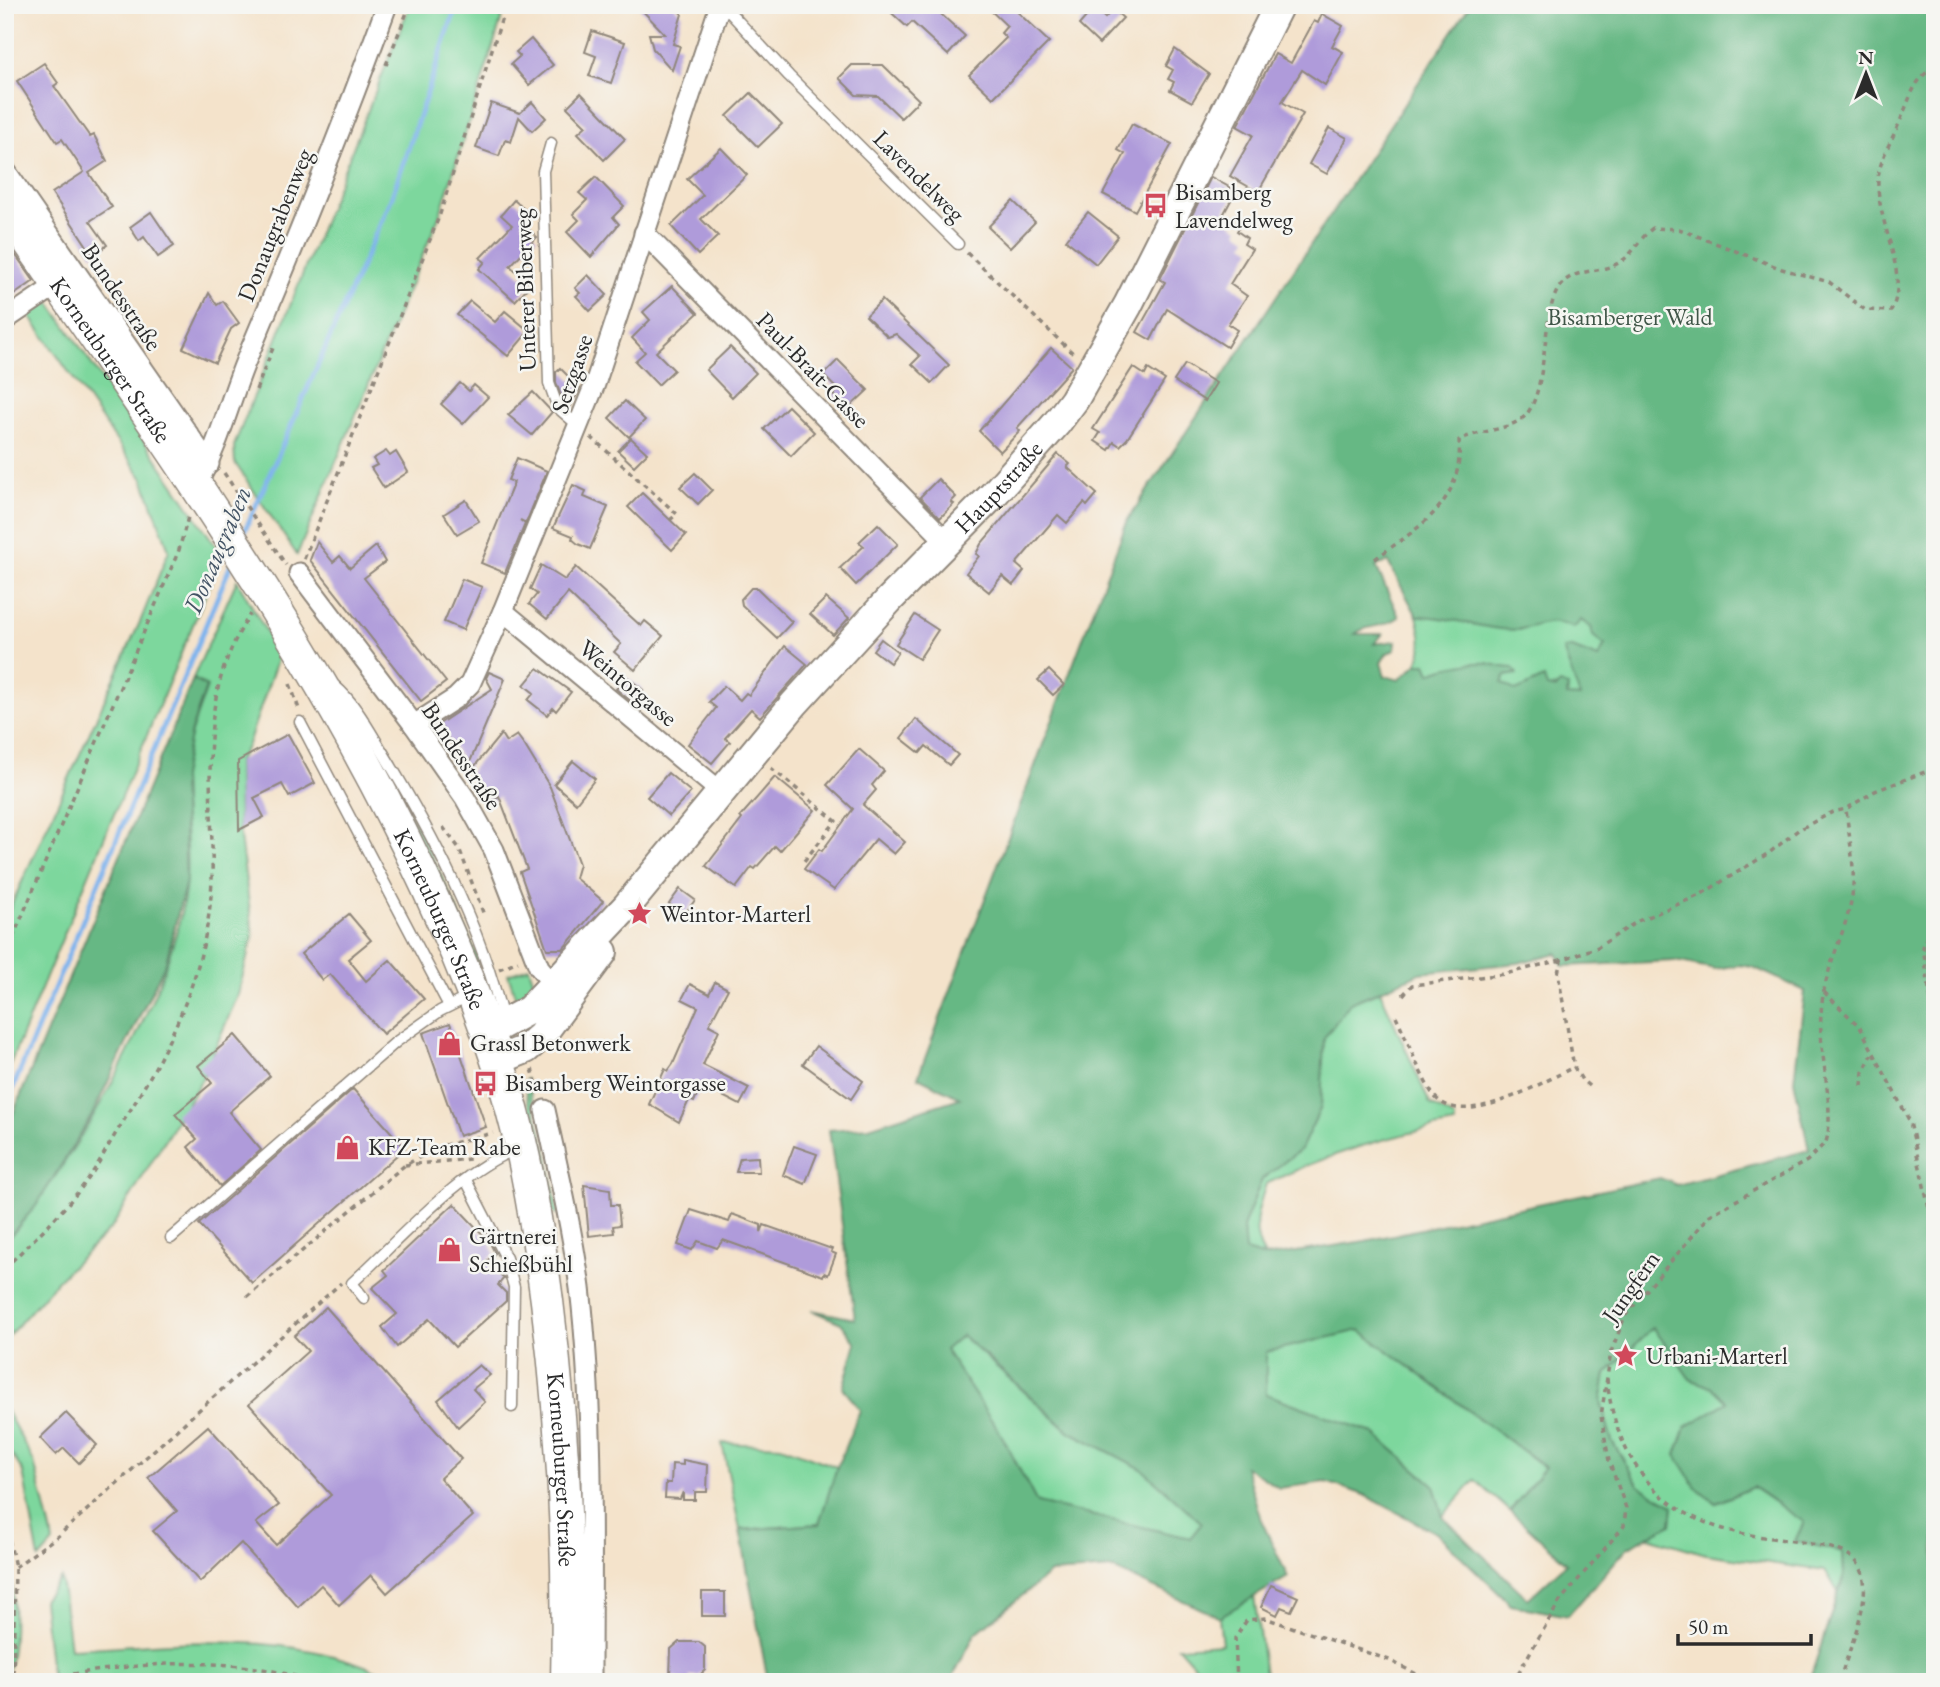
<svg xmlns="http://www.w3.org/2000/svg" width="1940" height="1687" viewBox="0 0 1940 1687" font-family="'EB Garamond',serif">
<rect width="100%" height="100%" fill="#f6f6f2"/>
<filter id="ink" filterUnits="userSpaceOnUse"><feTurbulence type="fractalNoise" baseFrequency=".0143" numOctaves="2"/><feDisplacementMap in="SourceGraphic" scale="14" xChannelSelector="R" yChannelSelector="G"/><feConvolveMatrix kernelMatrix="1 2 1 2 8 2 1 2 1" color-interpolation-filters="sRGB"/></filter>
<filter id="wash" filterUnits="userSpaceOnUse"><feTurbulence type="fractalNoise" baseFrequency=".00686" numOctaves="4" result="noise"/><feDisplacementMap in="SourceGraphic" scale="28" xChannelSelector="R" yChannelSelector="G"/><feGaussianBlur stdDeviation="1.57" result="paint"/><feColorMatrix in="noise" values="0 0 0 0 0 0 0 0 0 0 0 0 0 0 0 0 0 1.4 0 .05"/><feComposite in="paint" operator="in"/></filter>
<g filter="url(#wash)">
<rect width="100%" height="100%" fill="#f4e3cb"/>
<g fill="#7dd79d" stroke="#548164" stroke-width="2">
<polygon points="410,5 506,5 440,214 297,555 235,463 234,446"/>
<polygon points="48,300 222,555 5,1076 5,919 140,622 169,550 143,479 29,315"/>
<path d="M237,580L279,654L247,747L238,761L239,830L253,934L238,995L202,1079L112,1227L57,1281L5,1340V1243C73,1164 179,984 186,880C189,846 182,813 182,779C183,748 197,716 207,687L193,678Z"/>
<path d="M1417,616H1439L1519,630L1539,622L1580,620L1591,627L1605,645L1598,658L1572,648L1580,698L1567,697L1568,686L1516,691L1501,683L1505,676L1487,663L1440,669L1429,674L1426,664H1417C1425,648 1421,632 1417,616Z"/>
<path d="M356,719C403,797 445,876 479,961L474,963Z"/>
<polygon points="529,967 535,985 519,1007 508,974"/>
<path d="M1380,991L1430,1104L1455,1118V1124C1386,1136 1328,1154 1266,1184C1257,1211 1250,1231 1265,1257L1244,1251L1243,1227L1262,1179L1301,1149L1321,1107L1324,1038L1350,1003Z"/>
<polygon points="526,1078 548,1157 558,1213 556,1215 551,1210 525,1087"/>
<polygon points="1653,1327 1690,1379 1713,1388 1727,1402 1686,1427 1676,1455 1717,1503 1752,1487 1804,1522 1795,1541 1843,1551 1844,1575 1838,1591 1825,1571 1706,1554 1645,1536 1671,1524 1673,1505 1639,1486 1612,1441 1601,1402 1606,1374"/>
<polygon points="1360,1330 1545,1468 1510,1511 1475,1480 1442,1517 1434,1485 1373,1433 1266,1394 1266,1352"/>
<polygon points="961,1335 1068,1431 1142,1469 1202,1523 1190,1538 1037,1503 1002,1436 944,1349"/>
<polygon points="5,1408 34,1462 51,1531 53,1543 39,1559 23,1472 5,1443"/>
<polygon points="722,1443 781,1446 837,1467 819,1524 740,1530"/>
<path d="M5,1534C13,1572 19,1643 5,1680Z"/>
<path d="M61,1578L70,1649C185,1643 295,1627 401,1682H52L43,1600Z"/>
<polygon points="1254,1596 1266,1682 1209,1682 1178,1647 1222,1644 1219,1617"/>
</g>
<g fill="#66b884" stroke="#487258" stroke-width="2" fill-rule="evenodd">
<path d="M1470,5H1935V1682H1809L1844,1575L1843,1552L1795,1541L1804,1522L1753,1487L1716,1503L1696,1487L1676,1455L1686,1427L1727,1402L1713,1388L1690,1379L1653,1327L1606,1374L1601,1402L1612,1441L1639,1486L1673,1505L1671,1524L1627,1548L1568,1616L1511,1605L1438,1534L1365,1495L1326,1482L1279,1488L1245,1466L1261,1520L1288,1577L1219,1617L1113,1569L1050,1573L975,1634L953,1676L955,1682H768L740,1530L819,1524L837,1467L860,1410L843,1388L856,1343L841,1323L811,1310L855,1319L829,1130L869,1127L960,1098L918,1077L1127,521ZM1388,562L1417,616C1447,615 1499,634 1521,629C1545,624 1549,618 1574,628L1581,620L1591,627L1593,636L1605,645L1598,658L1572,648L1563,649L1580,697L1567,696L1568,686L1560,684L1555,689L1547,687L1544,678L1516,691L1502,683L1505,676L1517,674L1513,668C1502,668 1495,664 1486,663C1469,662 1445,667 1430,673L1426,664H1417L1399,680L1385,676L1381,663L1387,653L1395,650L1396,641L1374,644L1383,634H1355C1366,624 1383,629 1399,617L1376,566ZM1557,953L1563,966L1675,961L1715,969L1739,965L1753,967L1805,991L1794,1080L1809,1150L1677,1185L1660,1178L1365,1241L1265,1257L1245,1251L1243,1227L1262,1179L1301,1149L1321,1107L1324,1038L1350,1003L1420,973L1518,963ZM1360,1330L1545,1467L1510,1511L1567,1563L1528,1599L1443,1517L1434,1485L1373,1433L1266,1394V1352ZM962,1335L1069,1431L1142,1469L1202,1523L1190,1538L1037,1503L1002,1436L945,1350Z"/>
<polygon points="193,679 206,687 191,731 182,777 186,881 166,962 92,1115 36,1206 5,1241 5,1133"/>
</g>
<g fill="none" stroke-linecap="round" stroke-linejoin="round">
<g stroke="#7fb4ed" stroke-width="5">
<polyline points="242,537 391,199 457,5"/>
<polyline points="5,1107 232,562"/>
</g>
</g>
<g id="blocks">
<g fill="#af9bda">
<polygon points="637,5 673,5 682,14 673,44 680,46 672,70 653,49 649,34 665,34"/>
<polygon points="883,5 931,5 965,36 948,55 912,22 907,27"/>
<polygon points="985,5 1010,5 1049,42 993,98 969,75 1006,38 1001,33 1007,26"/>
<polygon points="1094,8 1105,18 1113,9 1123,18 1099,44 1079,25"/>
<polygon points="1322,14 1343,26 1332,46 1343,52 1325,85 1302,70 1282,102 1303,114 1258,192 1230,176 1253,135 1237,126 1275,54 1291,63 1314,21 1318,23"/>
<polygon points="592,31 625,42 611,83 589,76 596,56 585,52"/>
<polygon points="531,39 553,65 529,85 511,64 520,56 516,52"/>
<polygon points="1175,49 1209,74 1192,102 1170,90 1174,82 1168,79 1173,70 1166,66"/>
<polygon points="44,63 58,83 54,86 90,137 94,135 107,161 89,173 112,207 90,221 107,245 93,255 52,193 84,172 62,139 57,142 17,81"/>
<polygon points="852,65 883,65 919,100 901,118 878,96 856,95 839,78"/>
<polygon points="581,93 625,139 604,160 578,133 586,126 567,107"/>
<polygon points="751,93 782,124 758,147 727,116"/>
<polygon points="532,102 546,118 532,131 519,117 511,142 505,140 499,156 476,148 491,103 520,113"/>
<polygon points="1132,124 1172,144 1135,211 1103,194 1125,154 1118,150"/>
<polygon points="1329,128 1347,138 1327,174 1309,164"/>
<polygon points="721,148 747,175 701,219 718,236 698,255 671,226 703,195 687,179"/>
<polygon points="596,177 624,206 613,217 619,224 591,257 567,232 579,220 573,214 587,200 579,193"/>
<polygon points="1211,177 1236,191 1222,217 1239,228 1237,231 1247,238 1244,244 1252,249 1230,284 1247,296 1228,324 1237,330 1227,347 1167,309 1151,340 1137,332 1165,282 1160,279"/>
<polygon points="514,200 530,214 522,223 537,237 510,266 531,284 515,301 479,269 485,262 480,258 512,225 501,215"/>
<polygon points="1013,201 1035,222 1010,248 988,227"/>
<polygon points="151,212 174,246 158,257 144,237 139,241 130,227"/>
<polygon points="1088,212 1118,236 1096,264 1066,240"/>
<polygon points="5,240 34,281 11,297 5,290"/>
<polygon points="588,275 607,295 590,311 576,296 580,293 575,288"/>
<polygon points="672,286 698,313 656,352 674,370 658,385 635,361 645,352 632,338 650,320 643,312"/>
<polygon points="209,293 217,305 223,301 239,323 231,329 215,363 183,348"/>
<polygon points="882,300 949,365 932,383 912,364 920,356 896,334 888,337 866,316"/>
<polygon points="470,301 495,322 505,311 529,331 508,356 457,315"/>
<polygon points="730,347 756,373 732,397 706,370"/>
<polygon points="1051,348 1072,367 1017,428 1020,431 1000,452 979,431"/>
<polygon points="838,360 868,390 848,409 833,395 838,390 823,375"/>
<polygon points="1185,364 1216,383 1205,401 1174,381"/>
<polygon points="1133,367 1145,375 1148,369 1165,380 1127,439 1120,446 1114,442 1109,450 1095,441 1100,433 1093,429"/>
<polygon points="560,368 580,388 570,408 564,404 556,382 556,372"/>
<polygon points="460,383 469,391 474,385 488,397 463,424 441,404"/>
<polygon points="533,392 552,412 532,435 508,415"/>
<polygon points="625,401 645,420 629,437 609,418"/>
<polygon points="788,406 814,432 791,456 764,429"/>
<polygon points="631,438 647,453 634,466 618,451"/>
<polygon points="386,451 390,456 396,452 408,472 384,488 371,468 377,465 373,459"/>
<polygon points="1058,454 1070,464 1067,467 1097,494 1087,506 1084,503 1067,523 1058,515 1016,564 1024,571 1013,585 1002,576 989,592 966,573 979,556 976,554 981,544"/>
<polygon points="517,458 547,471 526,523 520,520 525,524 505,573 481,563 514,482 508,480"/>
<polygon points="695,473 712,490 698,504 680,487"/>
<polygon points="938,479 956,497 951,502 954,504 940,518 920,497"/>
<polygon points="573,485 586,491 584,497 608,507 590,549 578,544 572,539 573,536 553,528"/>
<polygon points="642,493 686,535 672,550 628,507"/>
<polygon points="466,500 479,521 457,534 444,514"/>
<polygon points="878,524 898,544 856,585 840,568 864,546 859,542"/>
<polygon points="317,542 333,562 340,556 350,568 376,546 385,562 364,578 446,682 421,701 310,560"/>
<polygon points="541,565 565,580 576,567 641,626 645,621 663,636 635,670 614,652 621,644 568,593 547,619 529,604 537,594 530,589"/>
<polygon points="462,579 482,587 463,630 444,622"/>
<polygon points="751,588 757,588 792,622 777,638 742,605 741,599"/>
<polygon points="826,598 849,618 833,635 810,614"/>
<polygon points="915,615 938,630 919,659 896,644"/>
<polygon points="881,639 898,652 890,663 873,650"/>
<polygon points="785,646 807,664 760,717 751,709 725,738 730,742 712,763 688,744 716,708 709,702 724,686 740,700 746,693 749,695"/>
<polygon points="538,668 571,692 556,711 553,708 547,715 528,700 534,693 524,685"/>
<polygon points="1049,670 1064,685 1053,695 1038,680"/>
<polygon points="489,672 505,679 467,769 439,724 492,689 486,678"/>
<polygon points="627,677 643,690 633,703 616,689"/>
<polygon points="916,719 958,755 949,765 926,746 920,753 901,738"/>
<polygon points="288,734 315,783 289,797 282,784 254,798 264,817 239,830 238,761"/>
<polygon points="501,734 506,742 517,735 525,746 550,787 579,864 575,878 603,901 563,949 547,949 520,872 527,869 499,796 488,803 469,773"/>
<polygon points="859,749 884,771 872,785 876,790 863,805 905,842 894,854 876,839 834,890 804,869 819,849 822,851 853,809 827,785"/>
<polygon points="573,761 595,779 576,803 554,784"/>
<polygon points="668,773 691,792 669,816 647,797"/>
<polygon points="775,777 815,810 780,851 775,846 755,869 752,867 736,888 706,866 742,819 740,817"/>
<polygon points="680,889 695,900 684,915 669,904"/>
<polygon points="349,914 371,940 348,959 366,981 390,960 424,999 383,1034 330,974 322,980 301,954"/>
<polygon points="715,982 728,989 709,1025 719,1030 703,1065 749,1088 740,1105 701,1085 694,1102 689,1100 679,1122 649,1104 665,1069 668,1071 673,1064 698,1007 682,999 690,984 709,994"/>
<polygon points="450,1023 486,1127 459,1136 423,1033"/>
<polygon points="235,1035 270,1076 229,1112 261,1150 220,1186 188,1147 197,1139 175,1114 212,1083 198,1066"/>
<polygon points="816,1046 863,1081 851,1099 803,1064"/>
<polygon points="353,1089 405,1148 252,1283 199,1224"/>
<polygon points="794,1146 817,1154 805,1184 783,1175"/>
<polygon points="758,1157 759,1172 736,1172 740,1158"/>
<polygon points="584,1185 610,1189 611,1205 618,1205 620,1225 613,1226 614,1233 589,1236"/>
<polygon points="454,1204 489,1241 495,1253 487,1261 504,1278 498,1285 506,1293 506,1301 455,1347 429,1319 397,1347 382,1327 397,1314 372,1288 388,1275 384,1270"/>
<polygon points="691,1210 729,1222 732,1214 761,1225 761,1232 764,1225 832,1249 831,1252 836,1254 828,1275 824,1273 823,1276 723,1240 717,1248 698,1241 692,1250 678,1245"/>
<polygon points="326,1307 461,1459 440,1478 473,1516 387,1593 371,1575 339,1605 321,1585 298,1607 241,1543 200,1582 153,1531 177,1511 148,1478 208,1426 279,1505 256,1523 276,1545 331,1495 249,1404 308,1351 294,1336"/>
<polygon points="479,1365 490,1375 473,1389 485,1402 458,1427 438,1400"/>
<polygon points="66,1413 97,1445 79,1463 64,1448 56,1455 40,1438"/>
<polygon points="683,1460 708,1465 707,1492 695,1492 695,1500 683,1500 683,1492 680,1499 665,1498 666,1483 671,1483 672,1464 683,1465"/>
<polygon points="1271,1585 1298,1597 1291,1611 1281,1607 1277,1615 1261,1607"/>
<rect x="702" y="1592" width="23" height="24"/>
<polygon points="679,1642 699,1642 705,1647 705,1670 699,1676 690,1676 690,1682 670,1676 671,1649"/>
</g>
</g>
</g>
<g filter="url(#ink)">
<use href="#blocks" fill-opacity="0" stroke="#90877b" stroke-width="2"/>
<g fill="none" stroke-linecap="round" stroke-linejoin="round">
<defs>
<g id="service">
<polyline points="723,5 789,76 958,244"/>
<polyline points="551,143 543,171 549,383 558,408 579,426"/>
<path d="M335,686C355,703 368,728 382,751C432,833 481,926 503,1020"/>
<polyline points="300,722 449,1006"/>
<polyline points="466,1180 506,1258 514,1287 512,1407"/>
<polyline points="171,1238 396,1042 440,1011 468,997"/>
<path d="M364,1298L352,1283C396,1243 462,1168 517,1149"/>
</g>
<g id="minor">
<polyline points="5,170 209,464"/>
<polyline points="644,233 947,542"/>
<polyline points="5,320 58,284"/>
<path d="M195,487C219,447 229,401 247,358C296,242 344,124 387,5"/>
<polyline points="299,573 414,725 465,798 494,850 539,967 553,984"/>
<polyline points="503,611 721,792"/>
<polyline points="414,725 456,698 470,684 503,611 595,384 720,5"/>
<path d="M545,1110C558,1169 572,1228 580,1288C595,1418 591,1550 591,1682"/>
</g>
<g id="secondary">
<path id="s1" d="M486,1033L529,1010L627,906L794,704L890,599L993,495L1056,424L1074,400L1128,305L1279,5"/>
<polyline points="496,1061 526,1049 541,1036 603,952"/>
</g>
<g id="primary">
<path id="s2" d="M5,207C192,478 401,763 503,1078C526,1151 537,1226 547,1301C563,1428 570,1554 567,1682"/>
</g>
</defs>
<use href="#service" stroke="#90877b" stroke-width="13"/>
<use href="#minor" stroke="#90877b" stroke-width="23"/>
<use href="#secondary" stroke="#90877b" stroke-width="32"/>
<use href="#primary" stroke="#90877b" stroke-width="35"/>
<g stroke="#90877b" stroke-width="3.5" stroke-dasharray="5 5" stroke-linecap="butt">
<polyline points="386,65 410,5"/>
<polyline points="967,253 1076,356"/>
<polyline points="256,390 273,348"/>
<polyline points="591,437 677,514 670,520"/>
<polyline points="224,473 286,565"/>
<polyline points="304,559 440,214 506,5"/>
<path d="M1375,559C1420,526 1464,503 1459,440C1480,430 1500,432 1520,420C1548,403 1541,324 1556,293C1569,265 1598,276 1620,262C1635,253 1639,238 1653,228L1679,229L1782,269L1829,282L1865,310L1891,311C1911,274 1876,223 1878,179C1879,159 1896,133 1903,114C1912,93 1915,78 1935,67"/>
<polyline points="290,684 299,709"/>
<polyline points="771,768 836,821 804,861"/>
<polyline points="443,827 459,848 484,915"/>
<polyline points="1935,917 1923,947 1935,1030"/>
<polyline points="5,956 179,550 188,517"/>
<polyline points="499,969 518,961"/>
<polyline points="1824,992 1860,1027 1910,1122 1935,1236"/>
<polyline points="1403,995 1412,985 1505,974 1561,960"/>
<path d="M1396,1016C1405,1034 1424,1086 1436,1098C1466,1129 1542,1082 1574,1067"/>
<polyline points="532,1069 540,1095"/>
<polyline points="1589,1086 1582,1080 1574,1067 1558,973 1561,960 1598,947 1638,921 1700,895 1769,853 1798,830 1833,812 1846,809"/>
<polyline points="1862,1086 1863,1072 1872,1055"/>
<polyline points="405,1165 470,1159"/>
<path d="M5,1268C31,1242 59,1216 82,1187C95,1171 105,1151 116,1133C166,1055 209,973 212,878C214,803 199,723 230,652C235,639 243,626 250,614"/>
<polyline points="247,1297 405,1165 441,1146 493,1133"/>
<path d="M1607,1379C1614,1449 1649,1504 1717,1527C1747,1537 1780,1538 1811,1544C1829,1547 1852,1550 1861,1569C1874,1596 1847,1654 1839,1682"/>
<polyline points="5,1520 15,1567 13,1682"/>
<polyline points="15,1567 58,1536 341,1283"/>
<path d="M24,1682C118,1666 221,1650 314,1682"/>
<polyline points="1237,1682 1235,1638 1247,1620 1265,1618 1389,1660 1432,1682"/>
<path d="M1513,1682L1560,1601L1624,1526L1626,1508L1609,1461L1601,1416L1611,1352L1625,1316L1710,1215L1807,1161L1826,1142C1836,1109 1818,1052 1821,1014C1823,973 1841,944 1850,906C1858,875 1849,840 1846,809L1875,791L1935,768"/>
</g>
<use href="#service" stroke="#fff" stroke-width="10"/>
<use href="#minor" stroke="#fff" stroke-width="19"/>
<use href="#secondary" stroke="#fff" stroke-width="28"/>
<use href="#primary" stroke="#fff" stroke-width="32"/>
</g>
</g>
<defs>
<symbol id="bus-bare" viewBox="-9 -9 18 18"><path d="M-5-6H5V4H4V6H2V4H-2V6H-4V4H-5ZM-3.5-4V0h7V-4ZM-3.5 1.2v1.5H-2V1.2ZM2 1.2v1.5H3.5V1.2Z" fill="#d1495b" stroke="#f6f6f2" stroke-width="2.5" paint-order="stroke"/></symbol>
<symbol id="sight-bare" viewBox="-9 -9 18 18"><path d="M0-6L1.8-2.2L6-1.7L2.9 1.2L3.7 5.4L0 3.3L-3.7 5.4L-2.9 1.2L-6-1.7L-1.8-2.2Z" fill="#d1495b" stroke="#f6f6f2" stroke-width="2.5" paint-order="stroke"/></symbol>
<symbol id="shop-bare" viewBox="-9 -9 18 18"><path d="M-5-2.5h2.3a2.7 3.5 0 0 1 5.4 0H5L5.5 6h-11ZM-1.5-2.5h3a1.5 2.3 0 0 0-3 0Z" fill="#d1495b" stroke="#f6f6f2" stroke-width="2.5" paint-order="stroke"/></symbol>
</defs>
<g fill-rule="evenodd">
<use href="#bus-bare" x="1138" y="188" width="35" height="35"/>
<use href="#sight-bare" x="622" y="896" width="35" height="35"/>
<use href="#shop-bare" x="432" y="1026" width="35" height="35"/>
<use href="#bus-bare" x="468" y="1066" width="35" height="35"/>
<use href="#shop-bare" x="330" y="1130" width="35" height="35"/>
<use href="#shop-bare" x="432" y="1232" width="35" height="35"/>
<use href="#sight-bare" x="1608" y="1338" width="35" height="35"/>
</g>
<g text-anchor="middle" stroke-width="5" stroke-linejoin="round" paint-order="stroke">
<g font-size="24" fill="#2b2b2b" stroke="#f6f6f2">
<text transform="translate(919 176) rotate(45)" y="8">Lavendelweg</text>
<text transform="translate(275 225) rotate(-68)" y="8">Donaugrabenweg</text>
<text transform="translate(525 290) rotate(-92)" y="8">Unterer Biberweg</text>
<text transform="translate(122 297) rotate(56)" y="8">Bundesstraße</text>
<text dy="8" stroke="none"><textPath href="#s2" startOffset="186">Korneuburger Straße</textPath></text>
<text transform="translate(813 370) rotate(46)" y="8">Paul-Brait-Gasse</text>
<text transform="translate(572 374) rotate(-71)" y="8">Setzgasse</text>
<text dy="8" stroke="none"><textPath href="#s1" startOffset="752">Hauptstraße</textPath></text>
<text transform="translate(628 683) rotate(40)" y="8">Weintorgasse</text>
<text transform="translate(462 756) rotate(56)" y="8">Bundesstraße</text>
<text dy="8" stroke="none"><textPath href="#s2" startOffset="836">Korneuburger Straße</textPath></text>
<text transform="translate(1631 1287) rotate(-55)" y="8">Jungfern</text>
<text dy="8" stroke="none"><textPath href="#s2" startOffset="1404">Korneuburger Straße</textPath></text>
</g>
<g font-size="24" fill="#2b2b2b" stroke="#f6f6f2" text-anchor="start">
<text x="1175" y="200">Bisamberg<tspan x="1175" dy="28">Lavendelweg</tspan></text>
<text x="660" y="922">Weintor-Marterl</text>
<text x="470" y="1051">Grassl Betonwerk</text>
<text x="505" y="1091">Bisamberg Weintorgasse</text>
<text x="368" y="1155">KFZ-Team Rabe</text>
<text x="469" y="1244">Gärtnerei<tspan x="469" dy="28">Schießbühl</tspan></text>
<text x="1646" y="1364">Urbani-Marterl</text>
</g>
<g font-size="24" fill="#405648" stroke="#f6f6f2">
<text x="1630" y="325">Bisamberger Wald</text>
</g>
<g font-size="26" font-style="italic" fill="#445465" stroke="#f6f6f2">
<text transform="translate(217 550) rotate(-67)" y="9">Donaugraben</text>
</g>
</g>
<rect width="1940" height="1687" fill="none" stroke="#f6f6f2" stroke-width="28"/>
<g transform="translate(1866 74)" stroke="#f6f6f2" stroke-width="5" paint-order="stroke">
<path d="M0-5L12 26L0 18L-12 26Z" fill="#2b2b2b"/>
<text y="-10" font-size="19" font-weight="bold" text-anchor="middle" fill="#2b2b2b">N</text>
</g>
<path d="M1678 1634v10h133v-10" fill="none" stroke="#2b2b2b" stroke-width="3.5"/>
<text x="1688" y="1634" font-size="21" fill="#2b2b2b" stroke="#f6f6f2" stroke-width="5" paint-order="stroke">50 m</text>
</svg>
